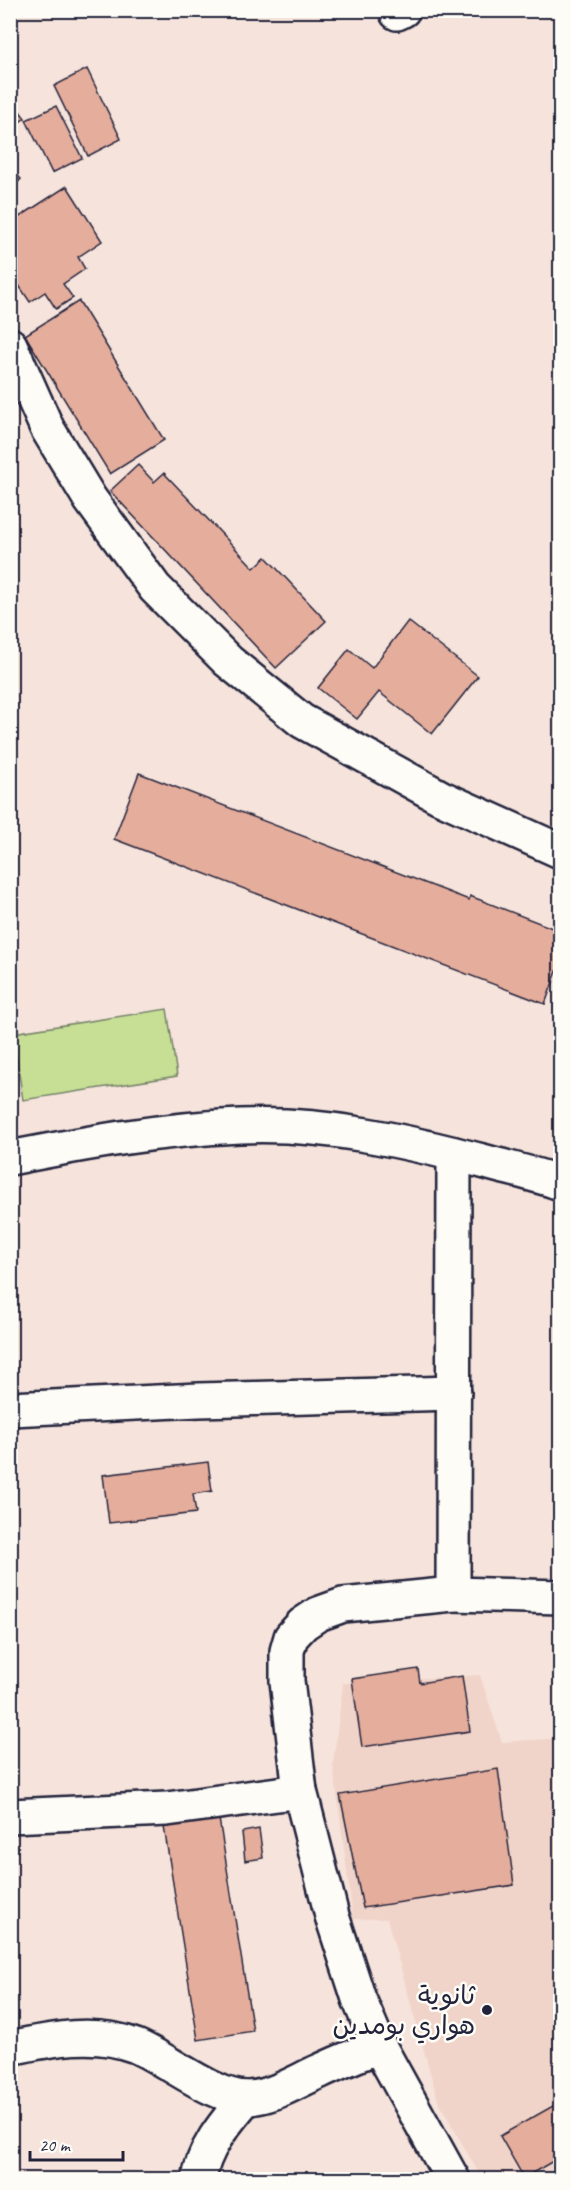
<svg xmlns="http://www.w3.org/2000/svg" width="571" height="2190" viewBox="0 0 571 2190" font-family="Caveat,'Playpen Sans Arabic',sans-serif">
<rect width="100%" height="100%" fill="#f6e4dc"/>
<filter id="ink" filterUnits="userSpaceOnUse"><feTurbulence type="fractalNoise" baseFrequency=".0167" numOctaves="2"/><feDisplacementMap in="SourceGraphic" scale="12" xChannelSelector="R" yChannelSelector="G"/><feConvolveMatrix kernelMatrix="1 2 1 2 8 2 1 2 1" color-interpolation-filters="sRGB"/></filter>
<g filter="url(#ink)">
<polygon fill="#f1d4c9" points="480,1675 502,1742 560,1738 560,2179 482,2179 438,2101 387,1919 353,1919 333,1764 343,1683"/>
<polygon fill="#c6df95" stroke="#748068" stroke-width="1.5" points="167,1009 177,1076 23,1100 13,1033"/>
<g fill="#e5ad9c" stroke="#22223b" stroke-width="1.5">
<polygon points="87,69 121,139 88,156 54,86"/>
<polygon points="10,98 25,118 10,129"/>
<polygon points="56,106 82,158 52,173 26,120"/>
<polygon points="14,172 21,179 10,191 10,175"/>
<polygon points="67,186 102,241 78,257 85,269 63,284 73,298 56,309 45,292 30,302 10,272 10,223"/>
<polygon points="79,301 164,440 110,474 25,335"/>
<polygon points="138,465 154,482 164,473 254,568 266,557 326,621 276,668 110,491"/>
<polygon points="408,621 478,676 432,734 379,692 357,719 318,688 349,649 372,668"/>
<polygon points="139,773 469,900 470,896 560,931 560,963 545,1004 114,839"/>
<polygon points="208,1462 212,1491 193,1494 196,1513 109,1523 103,1475"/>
<polygon points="418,1669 420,1683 462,1676 470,1731 362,1747 352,1679"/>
<polygon points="498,1769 514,1885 363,1908 340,1795"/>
<polygon points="216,1800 253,2031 198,2040 161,1808"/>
<polygon points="259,1829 263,1858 245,1861 242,1832"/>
<polygon points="560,2102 560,2157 524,2178 500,2136"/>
</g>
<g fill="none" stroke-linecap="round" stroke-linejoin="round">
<defs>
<g id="street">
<polyline points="397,13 403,10"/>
<path d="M10,1158C86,1143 162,1129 240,1126C323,1122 406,1141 486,1162C511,1169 536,1174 560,1183"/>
<polyline points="10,1409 199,1400 454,1393"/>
<polyline points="453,1594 560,1597"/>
<polyline points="10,1816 167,1809 300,1791"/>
<polyline points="379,2046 359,1999 332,1916 300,1791 287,1681 287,1651 291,1637 303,1624 318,1614 343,1605 453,1594 454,1154"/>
<path d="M10,2048C52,2039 95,2030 136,2046C167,2059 216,2099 248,2098C273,2097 297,2081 320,2071C339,2062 359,2054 379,2046L453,2180"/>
<path d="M199,2180C203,2148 226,2122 246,2098"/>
</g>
<polyline id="secondary" points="10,345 47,428 90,499 155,588 228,661 302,721 440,797 560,851"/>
</defs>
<use href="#street" stroke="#22223b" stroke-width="38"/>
<use href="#secondary" stroke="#22223b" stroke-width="38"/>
<use href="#street" stroke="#fdfcf7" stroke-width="33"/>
<use href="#secondary" stroke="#fdfcf7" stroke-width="33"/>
</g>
</g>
<circle fill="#22223b" stroke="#fdfcf7" stroke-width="2" cx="487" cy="2010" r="6"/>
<g text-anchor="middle" stroke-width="5" stroke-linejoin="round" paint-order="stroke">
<g font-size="26" fill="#22223b" stroke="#fdfcf7" text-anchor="end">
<text x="475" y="2004">ثانوية<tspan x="475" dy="30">هواري بومدين</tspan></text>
</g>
</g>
<rect width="571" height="2190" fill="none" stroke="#fdfcf7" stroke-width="36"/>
<rect x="18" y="18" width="535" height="2154" fill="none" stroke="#22223b" stroke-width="2" filter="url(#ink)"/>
<path d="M30 2151v9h93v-9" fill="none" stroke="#22223b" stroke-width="3"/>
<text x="39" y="2151" font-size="18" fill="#22223b" stroke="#fdfcf7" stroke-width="4.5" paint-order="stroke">20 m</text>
</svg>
